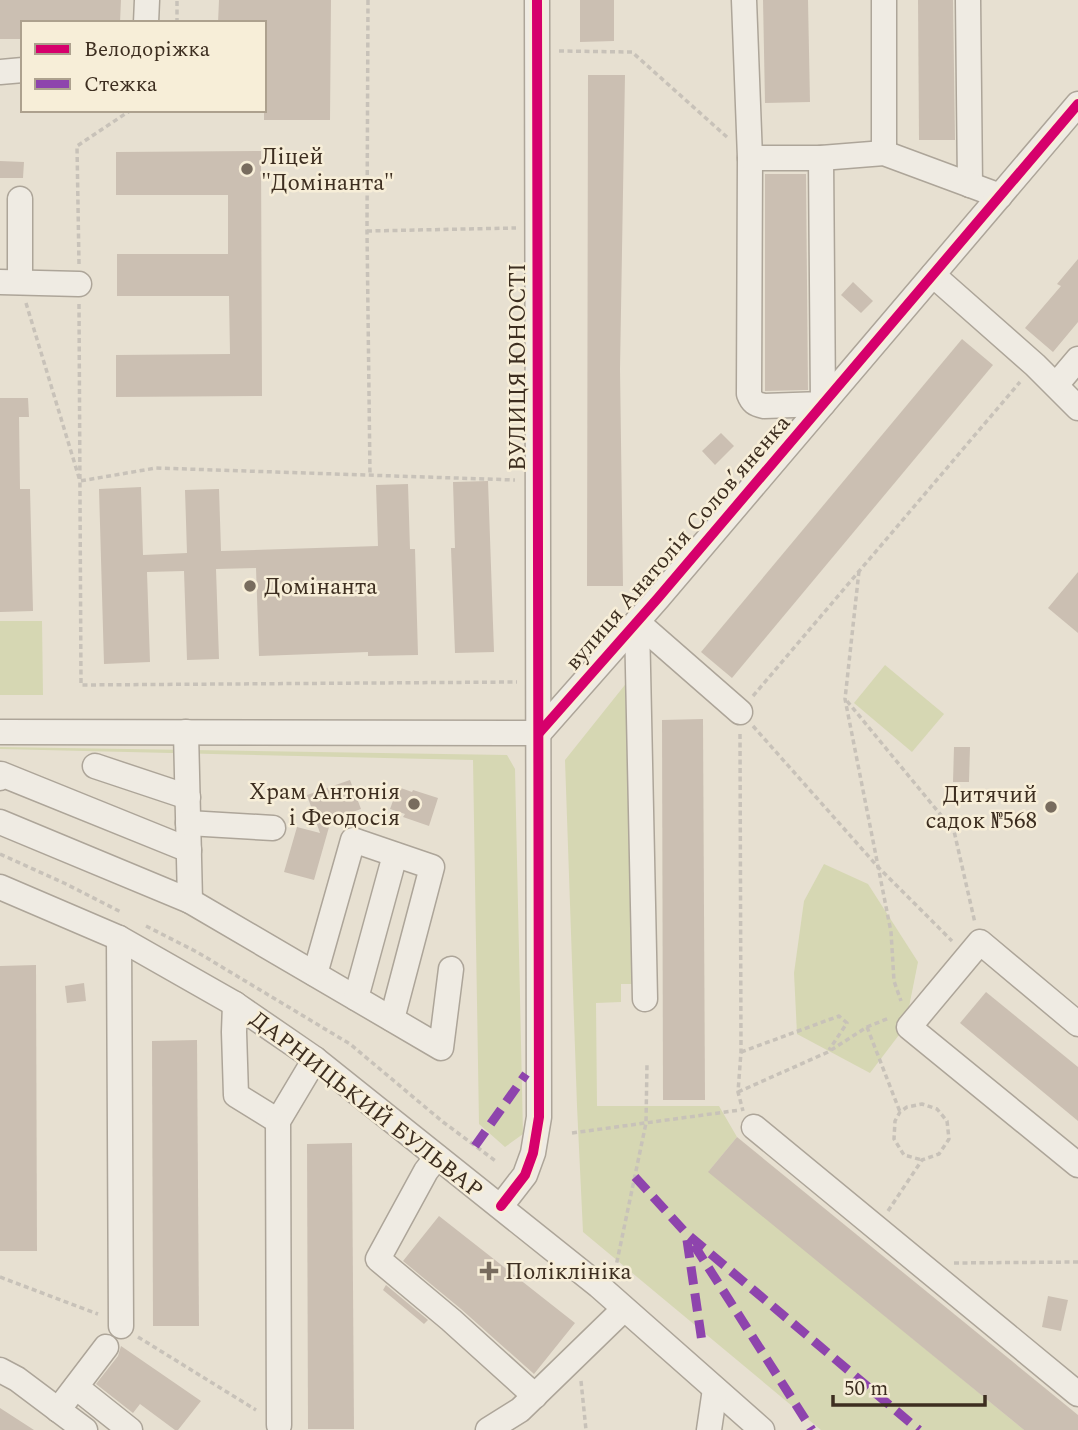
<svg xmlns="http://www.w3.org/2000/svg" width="1078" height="1430" viewBox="0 0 1078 1430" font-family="Spectral,serif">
<rect width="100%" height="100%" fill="#e7e0d1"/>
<g fill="#d6d7b3">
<polygon points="0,621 42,621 43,695 0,695"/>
<polygon points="885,665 944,714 912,752 854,703"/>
<polygon points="632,676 637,984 621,984 621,1002 596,1003 597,1106 719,1106 737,1137 709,1171 1024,1430 821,1430 583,1232 577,1106 565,760"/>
<polygon points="0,747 507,755 515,769 523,1134 505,1147 479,1124 473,760 0,749"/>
<polygon points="824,864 868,884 918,962 905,1027 870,1073 797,1034 794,973 804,901"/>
</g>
<g fill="#cbbfb2">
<polygon points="0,0 121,0 120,23 23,23 23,39 0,39"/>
<polygon points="219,0 331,0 330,120 264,120 264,23 218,23"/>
<polygon points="580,0 614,0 614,41 580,42"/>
<polygon points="763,0 808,0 810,102 765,103"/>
<polygon points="918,0 953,0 955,140 919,140"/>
<polygon points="588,75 625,75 620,369 623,586 587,586"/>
<polygon points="261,151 262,396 116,397 116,355 230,354 229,296 117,296 117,254 228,254 228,195 116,195 116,152"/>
<polygon points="0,161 24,162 23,178 0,178"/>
<polygon points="765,174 806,174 808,390 765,391"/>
<polygon points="1078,259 1078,322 1053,352 1025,328 1061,286 1057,284"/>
<polygon points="853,282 873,301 861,313 841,295"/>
<polygon points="962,339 993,365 732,678 701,652"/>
<polygon points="0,398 28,398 29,417 19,417 20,489 30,489 33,611 0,612"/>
<polygon points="721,433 734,446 715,465 702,451"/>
<polygon points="488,481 494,652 455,653 451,548 455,548 453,482"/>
<polygon points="408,484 410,549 415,549 418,655 368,656 368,652 259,656 256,568 216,569 219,659 187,660 184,571 147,572 150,662 104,664 99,489 141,487 143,555 187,553 185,490 219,489 221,551 378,546 376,485"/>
<polygon points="1078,572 1078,633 1048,608"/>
<polygon points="703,719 705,1100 663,1100 662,720"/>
<polygon points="954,747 970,747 969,782 953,782"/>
<polygon points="350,780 361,809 331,820 314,880 284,872 297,827 320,833 307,795"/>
<polygon points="398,787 412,792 413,790 438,798 429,826 403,817 405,814 390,809"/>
<polygon points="36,965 37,1251 0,1251 0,966"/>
<polygon points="84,983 86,1001 67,1003 65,986"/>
<polygon points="986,992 1078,1067 1078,1121 960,1023"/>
<polygon points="197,1040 199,1326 153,1326 152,1041"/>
<polygon points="737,1137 1078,1415 1078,1430 1024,1430 708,1172"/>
<polygon points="352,1143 354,1429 308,1429 307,1144"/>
<polygon points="439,1216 575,1323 534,1374 461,1309 403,1261"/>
<polygon points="386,1285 428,1320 424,1324 383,1290"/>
<polygon points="1048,1296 1068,1300 1061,1331 1042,1327"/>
<polygon points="121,1346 201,1401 178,1430 175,1430 140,1404 133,1413 96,1384 118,1356"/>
<polygon points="0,1408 34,1430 0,1430"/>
</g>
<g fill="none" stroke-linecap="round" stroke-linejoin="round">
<defs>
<g id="minor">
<path d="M744,0L750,158L749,394C752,402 755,404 764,406L823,404L821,158"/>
<polyline points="884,0 884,153"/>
<polyline points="968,0 970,185"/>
<polyline points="146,23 147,0"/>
<polyline points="0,72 23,70"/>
<polyline points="750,158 821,158 884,153 1000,196"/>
<polyline points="933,275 1035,365 1078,408"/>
<polyline points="0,282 79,284"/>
<polyline points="20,282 20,199"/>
<polyline points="1056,385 1078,359"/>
<polyline points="637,622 645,999"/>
<polyline points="637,622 740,712"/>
<polyline points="0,732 539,733"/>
<polyline points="539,733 658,598 1078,104"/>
<polyline points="95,766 188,797"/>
<polyline points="0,778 1,774 189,850"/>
<polyline points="0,822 190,901 186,732"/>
<polyline points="188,823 273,828"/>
<polyline points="0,887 119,938 235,1004 315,1059 599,1286 762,1430"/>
<polyline points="190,901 441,1048 451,969"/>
<polyline points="119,938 121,1326"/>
<polyline points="315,974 353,840 432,867 392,1019"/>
<polyline points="356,998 395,855"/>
<polyline points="235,1004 234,1032 236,1095 278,1121"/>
<polyline points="1078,1024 980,942 909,1027 1078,1165"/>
<polyline points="754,1127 1078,1394"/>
<polyline points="437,1157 426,1171 378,1259 451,1320 535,1396"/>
<polyline points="501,1206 525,1175 533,1153 539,1117 537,0"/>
<polyline points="0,1370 17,1379 85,1430"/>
<polyline points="76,1387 130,1430"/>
<polyline points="58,1410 106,1347"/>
<polyline points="279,1425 278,1121 315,1059"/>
<polyline points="488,1430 520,1410 624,1309"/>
<polyline points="709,1430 715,1389"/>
</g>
</defs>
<use href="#minor" stroke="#ada599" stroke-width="27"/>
<g stroke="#c8c2b9" stroke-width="3.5" stroke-dasharray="5 3.5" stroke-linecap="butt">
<polyline points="368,0 367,231 370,475"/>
<polyline points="177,23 177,0"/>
<polyline points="559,51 632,52 728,138"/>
<polyline points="367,231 516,228"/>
<polyline points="79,264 77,146 131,110"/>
<polyline points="26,303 80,481 156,468 515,480"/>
<polyline points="79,304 81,685 517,682"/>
<polyline points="859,571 845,699 891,932 894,981 901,1001"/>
<polyline points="753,696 1020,382"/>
<polyline points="847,701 954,831 975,923"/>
<polyline points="753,726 878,867 952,941"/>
<polyline points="740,734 741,1052 738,1092 743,1111"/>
<polyline points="0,854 64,883 121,912"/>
<polyline points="146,926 197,952 350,1044 443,1122 497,1162"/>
<polyline points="867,1027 900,1112"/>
<polyline points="741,1052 839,1016 847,1023 829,1050"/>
<polyline points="738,1092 828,1052 867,1027 889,1018"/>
<polyline points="572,1133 740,1110"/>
<polyline points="888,1211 922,1160 939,1154 949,1139 947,1121 937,1109 922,1104 907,1107 900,1112 895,1121 894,1139 904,1155 922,1160"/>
<polyline points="954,1263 1078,1262"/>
<polyline points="615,1271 646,1123 647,1064"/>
<polyline points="0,1277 98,1314"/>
<polyline points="138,1337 256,1410"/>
<polyline points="581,1381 586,1430"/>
</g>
<use href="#minor" stroke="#efebe3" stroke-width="24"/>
<g stroke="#8e44ad" stroke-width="9" stroke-dasharray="18 9" stroke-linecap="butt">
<polyline points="475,1146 526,1074"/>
<polyline points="635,1177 686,1233 919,1430"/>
<polyline points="687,1240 702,1342"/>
<polyline points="694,1245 812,1430"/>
</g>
<defs>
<g id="cycleway">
<polyline points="539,733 658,598 1078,104"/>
<polyline points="501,1206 525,1175 533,1153 539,1117 537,0"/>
</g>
</defs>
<use href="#cycleway" stroke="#f7eed8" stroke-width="15"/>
<use href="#cycleway" stroke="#d6006c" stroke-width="10"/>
</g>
<g fill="#786c5e" stroke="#f7eed8" stroke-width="2.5">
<circle cx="247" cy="169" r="7"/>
<circle cx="250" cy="586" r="7"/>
<circle cx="414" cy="804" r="7"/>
<circle cx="1051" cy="807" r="7"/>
<path d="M485.5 1260.5h7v7h7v7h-7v7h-7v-7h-7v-7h7z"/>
</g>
<g text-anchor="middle" stroke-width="5" stroke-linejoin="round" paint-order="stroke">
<g font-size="23" fill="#3d2e20" stroke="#f7eed8" text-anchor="start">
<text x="261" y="164">Ліцей<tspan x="261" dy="26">"Домінанта"</tspan></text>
<text x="264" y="594">Домінанта</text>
<text x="400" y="799" text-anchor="end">Храм Антонія<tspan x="400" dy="26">і Феодосія</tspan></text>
<text x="1037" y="802" text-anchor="end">Дитячий<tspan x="1037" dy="26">садок №568</tspan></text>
<text x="505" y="1279">Поліклініка</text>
</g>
<g font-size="23" fill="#3d2e20" stroke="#f7eed8">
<text transform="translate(517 367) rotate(-90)" y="8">ВУЛИЦЯ ЮНОСТІ</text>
<text transform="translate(677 542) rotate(-49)" y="8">вулиця Анатолія Соловʼяненка</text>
<text transform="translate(367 1104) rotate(38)" y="8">ДАРНИЦЬКИЙ БУЛЬВАР</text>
</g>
</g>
<rect x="21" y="21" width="245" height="91" fill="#f7eed8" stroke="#ada18e" stroke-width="2"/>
<rect x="35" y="44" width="35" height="10" fill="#d6006c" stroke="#ada18e" stroke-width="2"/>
<text x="84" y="56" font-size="21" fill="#3d2e20">Велодоріжка</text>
<rect x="35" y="79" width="35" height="10" fill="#8e44ad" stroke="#ada18e" stroke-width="2"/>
<text x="84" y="91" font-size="21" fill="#3d2e20">Стежка</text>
<path d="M833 1395v10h152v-10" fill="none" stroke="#3d2e20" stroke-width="3.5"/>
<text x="844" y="1395" font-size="21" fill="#3d2e20" stroke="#f7eed8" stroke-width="5" paint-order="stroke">50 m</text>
</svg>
